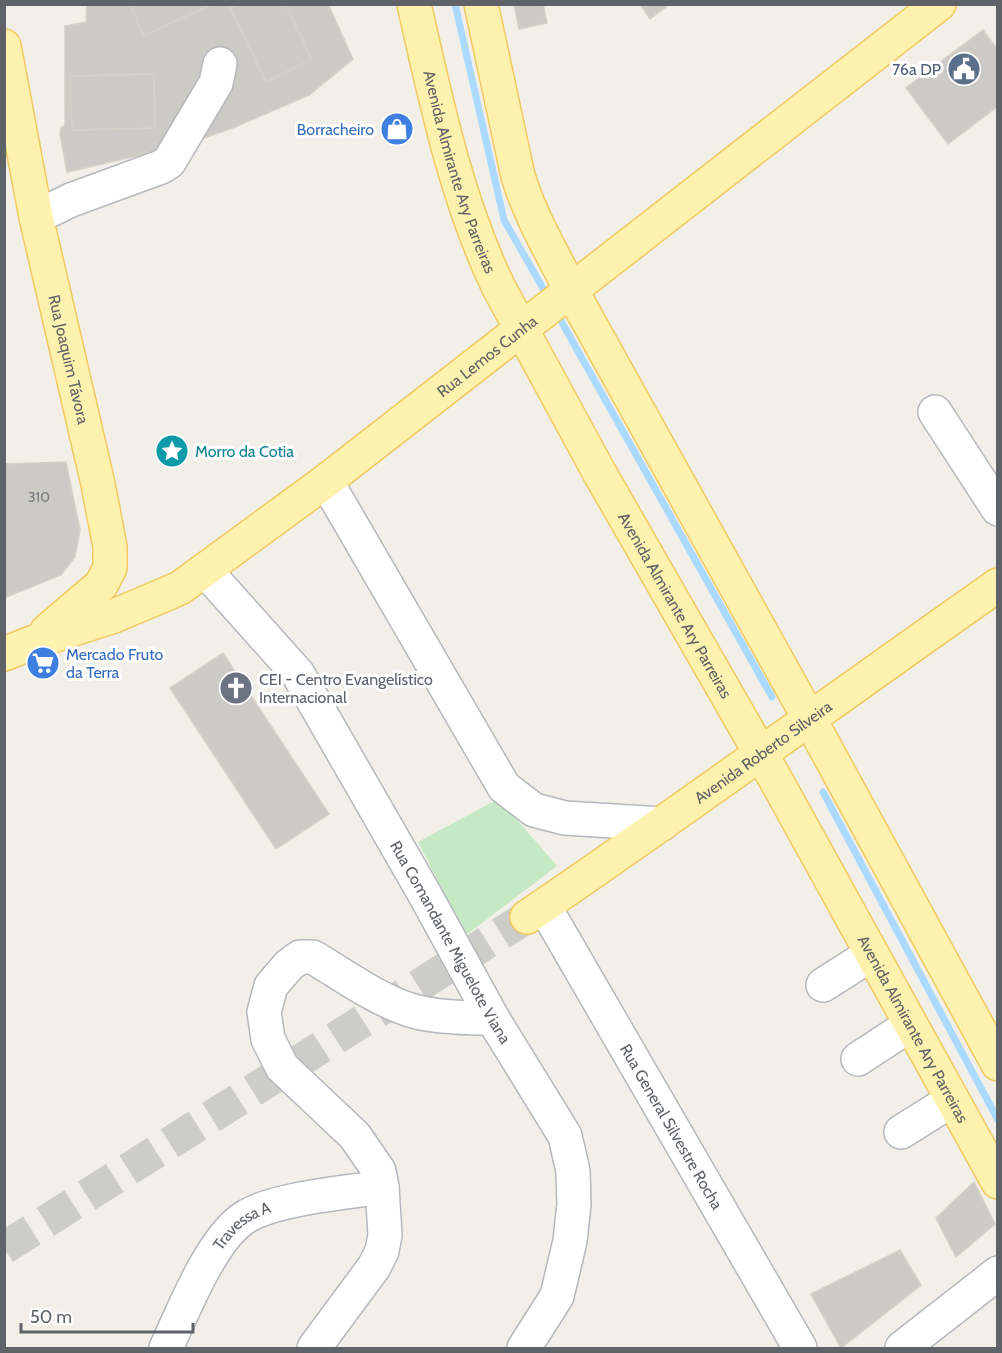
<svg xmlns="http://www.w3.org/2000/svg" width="1002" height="1353" viewBox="0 0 1002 1353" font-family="Cabin,sans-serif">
<rect width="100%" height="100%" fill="#f1efe8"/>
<polygon fill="#c5e8c5" points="502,797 512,814 557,866 466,935 418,842"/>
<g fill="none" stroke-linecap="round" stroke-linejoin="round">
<g stroke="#aadaff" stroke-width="7">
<polyline points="455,4 504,220 548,297"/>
<polyline points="556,312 772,697"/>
<polyline points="823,792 998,1120"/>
</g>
</g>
<g fill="#cccac5" stroke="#d6d1c6" stroke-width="1.5">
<polygon points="87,4 328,4 353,59 309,95 235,127 188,144 67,172 60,134 61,128 65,125 65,26 86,22"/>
<polygon points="130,4 212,4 144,36"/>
<polygon points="238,4 285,4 312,59 266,82 230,8"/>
<polygon points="514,4 543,4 547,23 519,29"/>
<polygon points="640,4 670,4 650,19"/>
<polygon points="983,30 998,50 998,106 948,144 906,88"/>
<polygon points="154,74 155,128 72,130 70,76"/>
<polygon points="66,462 80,530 75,557 61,575 4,598 4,464"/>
<polygon points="223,653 329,814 276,849 170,688"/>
<polygon points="974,1182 995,1224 956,1257 936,1218"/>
<polygon points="900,1250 921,1285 841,1348 811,1294"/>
</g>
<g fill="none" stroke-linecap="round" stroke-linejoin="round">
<polyline stroke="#ccccc8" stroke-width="33" stroke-dasharray="33 16" stroke-linecap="butt" points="4,1248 527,917"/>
<defs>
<g id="minor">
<polyline points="36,217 71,200 161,167 169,162 216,83 220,64"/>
<polyline points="935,412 998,509"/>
<polyline points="326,481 504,787 534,810 565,818 662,824"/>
<path id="s1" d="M205,570L298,674L424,893L493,1019L565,1136L573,1171L574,1204L570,1241L557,1296L524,1348"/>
<path id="s2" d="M544,906L800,1348"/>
<polyline points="823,985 870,955"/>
<polyline points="858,1059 910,1025"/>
<polyline points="901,1132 952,1100"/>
<path id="s3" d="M166,1348C183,1312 212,1236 247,1216C278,1198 345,1193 382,1187"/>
<path d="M314,1348L374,1267L382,1251L385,1235L382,1187L379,1171L355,1136L282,1067L268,1039L264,1012L271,986L289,965L300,957H313C343,975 376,999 410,1010C436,1018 466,1017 493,1019"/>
<polyline points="902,1348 998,1273"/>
</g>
<g id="major">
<path id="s4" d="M414,4C436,101 456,199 499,288L599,472L777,782L998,1182"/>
<path d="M481,4L518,176C530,216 552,253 571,290L809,718L998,1064"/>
<path id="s5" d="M4,46L36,217L98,484L110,547V568L101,585L47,631"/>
<path id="s6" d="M4,654L34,642L114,616L180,588L326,481L939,4"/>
<path id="s7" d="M527,917C686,809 841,695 998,585"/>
</g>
</defs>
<use href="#minor" stroke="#b5b8bc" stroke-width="36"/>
<use href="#major" stroke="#f2c960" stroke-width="36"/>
<use href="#minor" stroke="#fff" stroke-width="33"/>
<use href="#major" stroke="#fff2af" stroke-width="33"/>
</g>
<defs>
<symbol id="civic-disc" viewBox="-11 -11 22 22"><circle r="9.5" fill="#5c6f8a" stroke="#fff"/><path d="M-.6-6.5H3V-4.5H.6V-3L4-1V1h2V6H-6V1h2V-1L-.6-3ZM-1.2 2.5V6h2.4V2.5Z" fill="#fff"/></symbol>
<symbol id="shop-disc" viewBox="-11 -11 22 22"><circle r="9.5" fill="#3f7fe0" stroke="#fff"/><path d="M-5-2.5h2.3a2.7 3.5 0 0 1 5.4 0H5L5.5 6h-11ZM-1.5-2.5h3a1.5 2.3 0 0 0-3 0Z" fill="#fff"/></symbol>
<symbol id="sight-disc" viewBox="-11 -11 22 22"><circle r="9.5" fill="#0f9aa8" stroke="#fff"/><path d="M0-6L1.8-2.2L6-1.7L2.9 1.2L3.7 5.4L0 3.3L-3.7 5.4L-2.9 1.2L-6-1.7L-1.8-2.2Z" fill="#fff"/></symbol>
<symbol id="supermarket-disc" viewBox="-11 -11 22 22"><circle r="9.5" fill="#3f7fe0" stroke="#fff"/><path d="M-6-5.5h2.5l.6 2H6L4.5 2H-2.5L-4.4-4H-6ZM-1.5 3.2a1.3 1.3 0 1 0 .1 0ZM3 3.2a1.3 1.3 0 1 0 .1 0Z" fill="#fff"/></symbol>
<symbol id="church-disc" viewBox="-11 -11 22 22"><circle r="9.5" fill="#6b7280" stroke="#fff"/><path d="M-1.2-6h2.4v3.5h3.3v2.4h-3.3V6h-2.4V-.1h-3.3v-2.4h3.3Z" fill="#fff"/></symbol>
</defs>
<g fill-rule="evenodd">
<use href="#civic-disc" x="945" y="50" width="38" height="38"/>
<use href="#shop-disc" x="378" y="110" width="38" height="38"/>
<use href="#sight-disc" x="153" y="432" width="38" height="38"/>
<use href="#supermarket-disc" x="24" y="644" width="38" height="38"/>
<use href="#church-disc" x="217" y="669" width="38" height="38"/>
</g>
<g text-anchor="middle" stroke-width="6" stroke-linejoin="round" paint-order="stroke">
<g font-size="14" fill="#7a7d7f">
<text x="39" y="502">310</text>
</g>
<g font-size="16" fill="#4e5e75" stroke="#fff" text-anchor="end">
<text x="941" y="75">76a DP</text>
</g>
<g font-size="16" fill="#366cbe" stroke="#fff" text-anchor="end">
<text x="374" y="135">Borracheiro</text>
<text x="66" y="660" text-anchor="start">Mercado Fruto<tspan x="66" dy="18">da Terra</tspan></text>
</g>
<g font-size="16" fill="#5f6368" stroke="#fff">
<text dy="6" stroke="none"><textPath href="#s4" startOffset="174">Avenida Almirante Ary Parreiras</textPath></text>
<text dy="6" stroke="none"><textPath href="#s6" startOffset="573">Rua Lemos Cunha</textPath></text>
<text dy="6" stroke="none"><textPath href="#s5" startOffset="320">Rua Joaquim Távora</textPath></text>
<text dy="6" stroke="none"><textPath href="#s4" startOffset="660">Avenida Almirante Ary Parreiras</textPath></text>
<text dy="6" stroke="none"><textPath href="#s7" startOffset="288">Avenida Roberto Silveira</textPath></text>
<text dy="6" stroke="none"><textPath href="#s1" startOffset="448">Rua Comandante Miguelote Viana</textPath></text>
<text dy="6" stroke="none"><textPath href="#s4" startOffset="1146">Avenida Almirante Ary Parreiras</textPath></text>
<text dy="6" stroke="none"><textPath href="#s2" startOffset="255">Rua General Silvestre Rocha</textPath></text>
<text dy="6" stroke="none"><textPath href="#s3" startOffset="147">Travessa A</textPath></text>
</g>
<g font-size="16" fill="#0d838f" stroke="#fff" text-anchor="start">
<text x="195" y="457">Morro da Cotia</text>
</g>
<g font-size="16" fill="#5b616d" stroke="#fff" text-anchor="start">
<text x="259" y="685">CEI - Centro Evangelístico<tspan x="259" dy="18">Internacional</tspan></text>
</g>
</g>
<rect width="1002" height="1353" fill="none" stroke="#5f6368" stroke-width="12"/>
<path d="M21 1323v9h172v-9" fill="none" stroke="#5f6368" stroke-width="3"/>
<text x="30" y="1323" font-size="18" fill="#5f6368" stroke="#ffffff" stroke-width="4.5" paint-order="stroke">50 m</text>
</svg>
